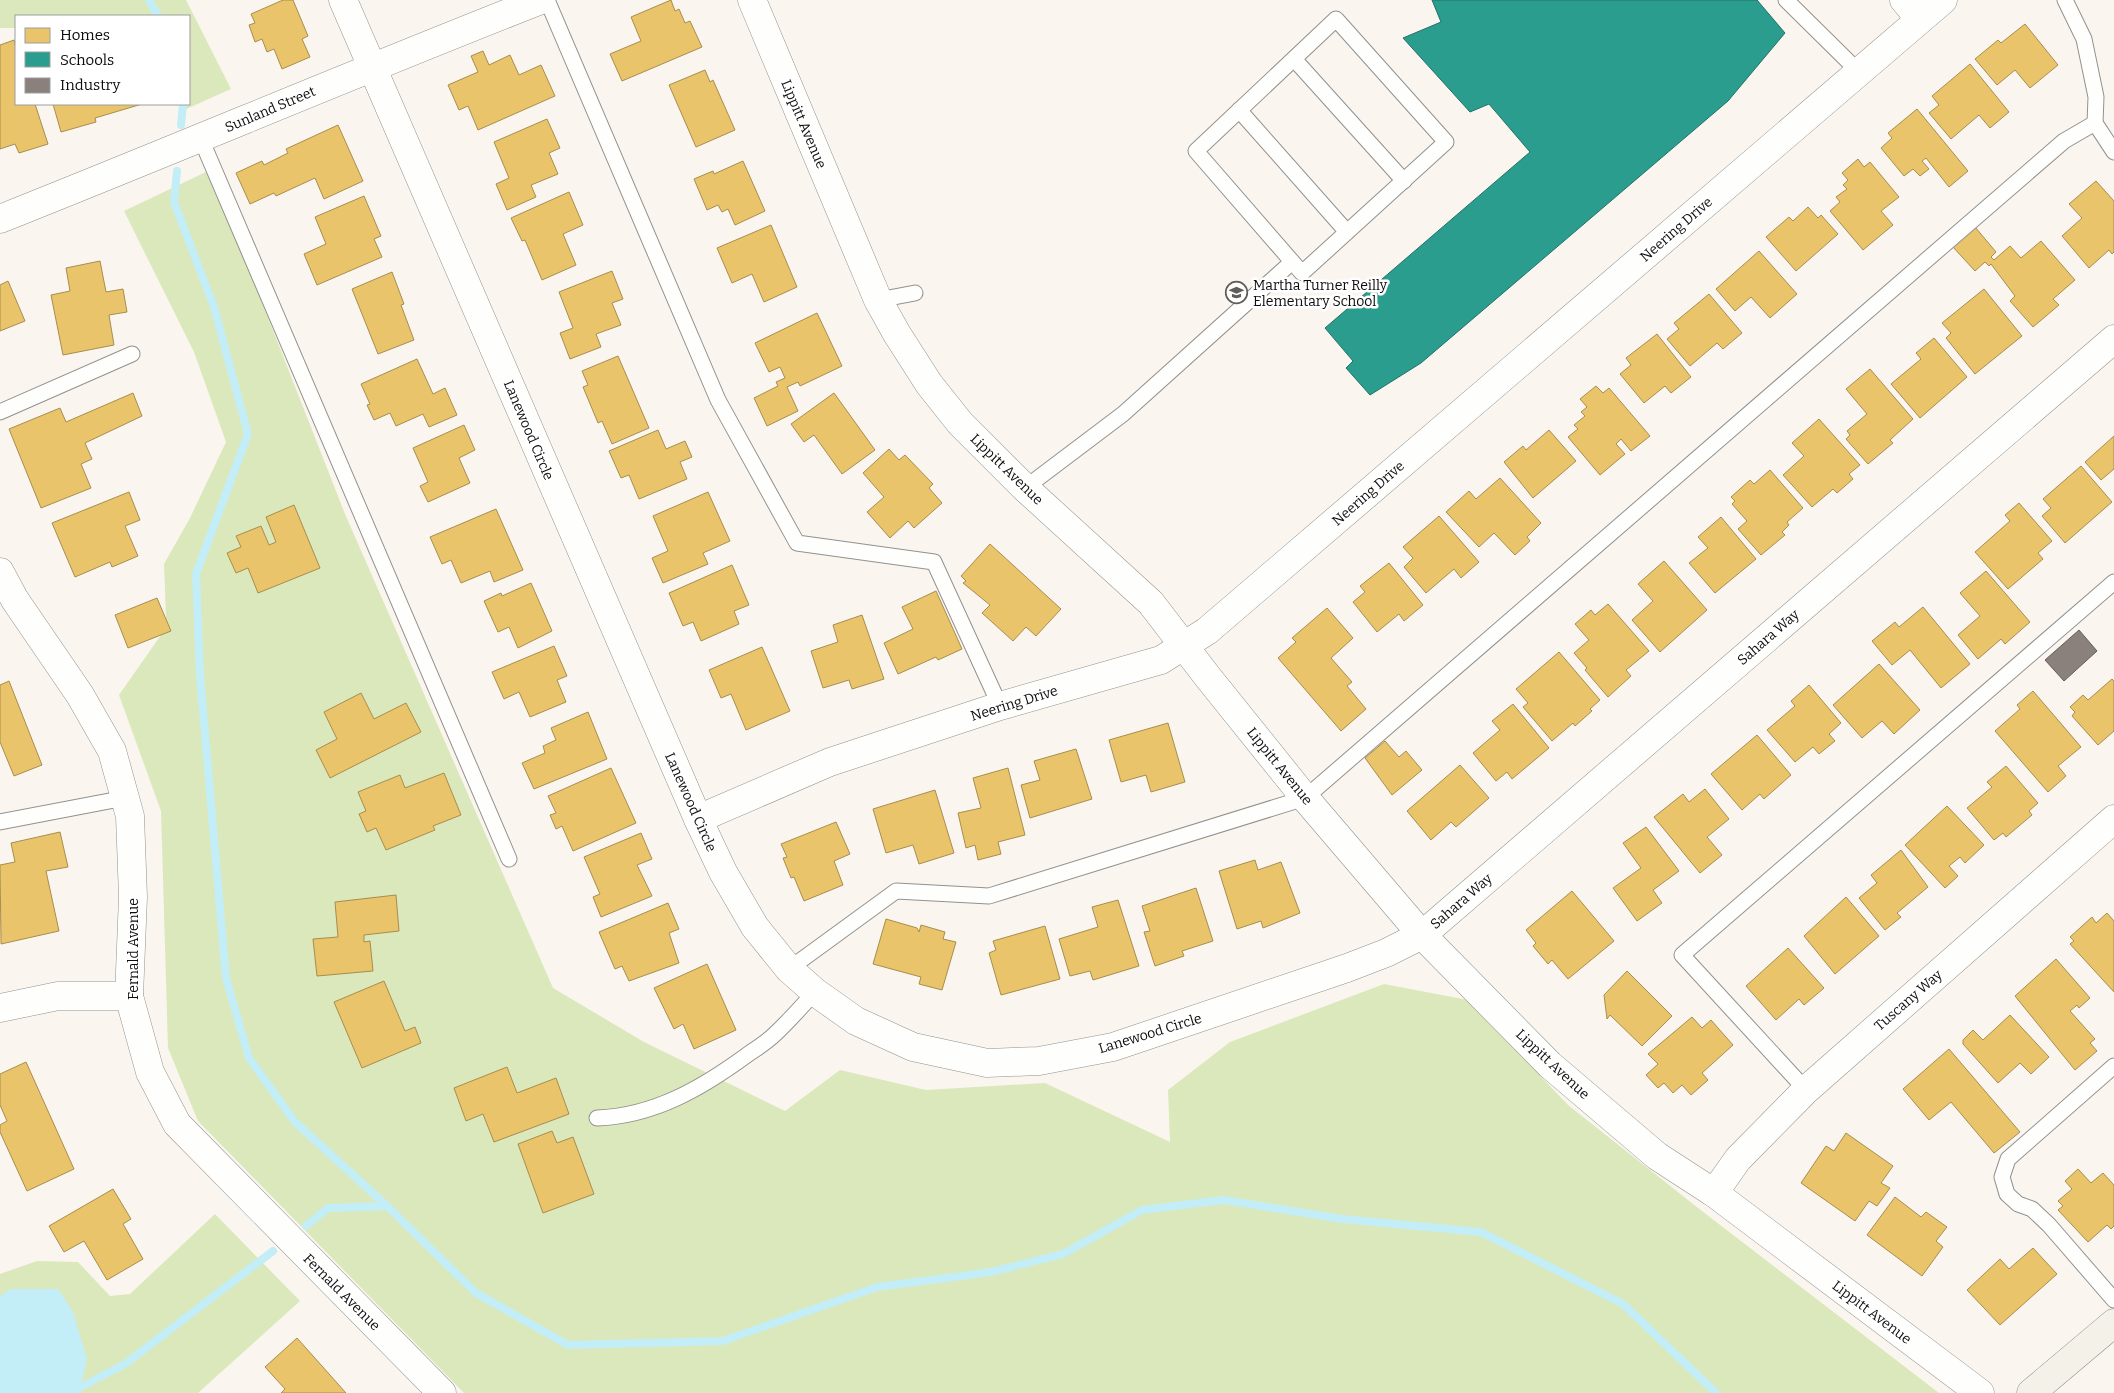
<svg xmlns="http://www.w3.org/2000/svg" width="2114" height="1393" viewBox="0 0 2114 1393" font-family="Bitter,serif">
<rect width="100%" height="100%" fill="#faf6ef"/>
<g fill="#dae8bb">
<polygon points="0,0 186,0 231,89 184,110 181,104 189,104 189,16 16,16 16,28 0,28"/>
<polygon points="210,170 345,514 553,988 644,1042 785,1111 840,1070 926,1090 1045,1083 1170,1142 1168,1090 1230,1042 1384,984 1468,1000 1568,1105 1698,1208 1939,1393 464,1393 198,1121 168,1048 161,811 119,695 161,635 166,618 164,564 190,518 226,442 194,352 124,211"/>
<polygon points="215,1214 300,1301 198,1393 0,1393 0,1274 37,1261 78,1262 110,1296 130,1294"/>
</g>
<polygon fill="#c3eef7" points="11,1289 58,1289 73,1312 87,1359 79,1393 0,1393 0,1296"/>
<g fill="#e9c46a" stroke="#a78d4e">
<polygon points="283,0 293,0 308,36 302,39 310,57 282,69 274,49 267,52 262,39 255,42 249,25 255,23 251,14"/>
<polygon points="671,0 675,11 679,9 685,23 690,21 702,47 622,81 610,54 641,41 631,17"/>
<polygon points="2025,24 2058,65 2030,88 2015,70 1997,85 1975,59 1998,40 2001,43"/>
<polygon points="14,40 16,48 16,104 35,104 48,144 19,153 15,144 0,149 0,45"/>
<polygon points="483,51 489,65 510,55 519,75 541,65 555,96 478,130 468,106 459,110 448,85 478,72 471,56"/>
<polygon points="1970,64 2009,112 1990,128 1979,115 1951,139 1929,113 1939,105 1932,96"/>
<polygon points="705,70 710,82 713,80 735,130 696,147 669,85"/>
<polygon points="53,104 142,104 95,118 96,122 61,132"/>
<polygon points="1917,109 1968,171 1949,187 1926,158 1922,161 1929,169 1920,176 1913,169 1904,176 1881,148 1892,138 1888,133"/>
<polygon points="547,119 560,148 549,153 558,174 531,185 536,197 507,210 496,184 509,178 494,142"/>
<polygon points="338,125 363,181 324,199 315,178 276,196 274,193 250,204 236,173 262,161 264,165 288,153 286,149"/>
<polygon points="1858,159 1864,167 1870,162 1899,197 1881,211 1893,225 1863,250 1830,211 1840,202 1836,197 1847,189 1843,185 1848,180 1842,173"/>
<polygon points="743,161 765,211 735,225 728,209 722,212 718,205 707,210 694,179 713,171 714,174"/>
<polygon points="2096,181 2114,201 2114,252 2112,254 2109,250 2089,268 2062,236 2082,218 2069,204"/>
<polygon points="569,192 583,225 563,234 576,265 542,280 525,240 522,241 511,218"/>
<polygon points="364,196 381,236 374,239 382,257 317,285 304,254 326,244 315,217"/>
<polygon points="1808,207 1818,218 1821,215 1838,234 1796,271 1766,237 1789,217 1793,221"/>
<polygon points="771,225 797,287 764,302 752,274 732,283 717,248"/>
<polygon points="1975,227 1996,252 1991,257 1994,260 2010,246 2021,258 2041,241 2075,280 2053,299 2059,305 2033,327 2010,301 2015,296 1991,264 1989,266 1985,262 1975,271 1952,246"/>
<polygon points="1759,251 1797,294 1770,318 1751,297 1735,311 1716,289"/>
<polygon points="100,261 106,292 123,289 127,312 109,315 114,345 63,355 51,295 70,291 66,268"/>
<polygon points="612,271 623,299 612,303 621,325 596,334 601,347 570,359 560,333 573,328 559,292"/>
<polygon points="392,272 404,304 401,305 414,340 378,354 352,289"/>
<polygon points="8,281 25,321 0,331 0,285"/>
<polygon points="1984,289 2022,336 1975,374 1946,338 1951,333 1942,323"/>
<polygon points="1709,294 1742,333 1723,349 1717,343 1690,366 1667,339 1679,329 1674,323"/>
<polygon points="817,313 842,366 800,386 798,382 787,387 798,411 767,426 754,398 778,386 776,382 785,378 780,367 769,372 755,343"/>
<polygon points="1657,334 1691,377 1671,393 1665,386 1644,403 1620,374 1631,365 1626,358"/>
<polygon points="1934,338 1967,377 1920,418 1891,384 1921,359 1916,353"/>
<polygon points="618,356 649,428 612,444 602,421 598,423 583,387 588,385 582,371"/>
<polygon points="417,359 433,394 445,388 457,415 429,427 423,414 396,426 390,413 374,420 367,405 370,404 361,384"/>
<polygon points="1870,369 1913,419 1890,440 1893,443 1868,464 1846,439 1850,435 1847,431 1867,414 1846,389"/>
<polygon points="1596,386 1603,393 1609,388 1650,436 1631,451 1621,439 1616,444 1625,454 1600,475 1568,437 1578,429 1574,425 1585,416 1581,412 1587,407 1580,399"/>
<polygon points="133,393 142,416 85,443 92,459 81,464 91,488 41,508 9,429 60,408 66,422"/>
<polygon points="834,393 875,450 842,474 814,435 804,442 791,424"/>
<polygon points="1819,419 1860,465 1849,474 1853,479 1837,493 1833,489 1812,507 1783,475 1804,456 1792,443"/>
<polygon points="464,425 475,450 459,458 470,483 428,502 420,486 428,482 413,448"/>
<polygon points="658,430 666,449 685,441 692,457 680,462 687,479 639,499 629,475 621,478 609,451"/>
<polygon points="1549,430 1576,461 1533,498 1504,462 1523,446 1526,450"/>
<polygon points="2114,436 2114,469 2101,480 2085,462"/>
<polygon points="889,449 899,460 905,455 933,484 929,488 942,503 914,528 908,521 890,538 867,512 884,497 863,473"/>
<polygon points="2081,466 2112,502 2065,543 2042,516 2051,508 2043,499"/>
<polygon points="1770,470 1803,508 1787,522 1789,525 1782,532 1785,535 1761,555 1738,529 1747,521 1732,504 1735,501 1731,497 1750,480 1754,484"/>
<polygon points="1500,478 1541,523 1527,537 1530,541 1515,555 1494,533 1479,547 1446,512 1469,491 1476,499"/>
<polygon points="129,492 140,520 125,526 138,556 112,567 110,562 75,577 52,523"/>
<polygon points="708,492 730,541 703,553 708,564 663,583 652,558 668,551 653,516"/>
<polygon points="2019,503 2052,541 2038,553 2043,559 2008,589 1975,552 2010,521 2005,515"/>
<polygon points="294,505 320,568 258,593 248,568 236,573 227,553 241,547 236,536 261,526 269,545 276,542 266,517"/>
<polygon points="496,509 523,570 494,582 490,571 461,583 451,560 442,564 430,537"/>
<polygon points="1439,516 1479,562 1461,578 1454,569 1426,593 1404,567 1413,558 1403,547"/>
<polygon points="1721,517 1756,559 1715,593 1689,563 1708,548 1698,537"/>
<polygon points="990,544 1061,609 1036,636 1026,627 1013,641 982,613 990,605 963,583 966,581 961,576"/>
<polygon points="1664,561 1707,610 1660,652 1632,620 1653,601 1638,584"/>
<polygon points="1389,563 1423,605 1404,621 1399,614 1377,632 1353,602 1365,592 1360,586"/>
<polygon points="732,565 749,605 734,611 739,624 701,641 693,622 683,626 669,593"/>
<polygon points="1986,571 2030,622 2005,644 2001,639 1978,659 1958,635 1980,616 1960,593"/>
<polygon points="531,583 552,631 518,648 509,627 498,632 484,601 501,593 502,596"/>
<polygon points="936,591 962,649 938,660 936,657 898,674 884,643 913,629 902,607"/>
<polygon points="157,598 171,631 128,648 115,615"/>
<polygon points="1608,604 1649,651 1626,670 1631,676 1608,697 1585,670 1587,668 1574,653 1589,640 1575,624 1591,610 1595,615"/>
<polygon points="1923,607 1970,664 1941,688 1910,650 1892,665 1872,641 1895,622 1899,627"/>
<polygon points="1327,608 1353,638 1331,658 1352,682 1347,686 1366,709 1341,731 1278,658 1296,642 1292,638"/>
<polygon points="862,615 884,679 852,689 849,680 823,688 811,651 838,642 833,625"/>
<polygon points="554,646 567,676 557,680 566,702 530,717 519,692 504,699 492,672"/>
<polygon points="762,647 790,711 746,730 731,694 721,698 709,670"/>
<polygon points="1559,652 1600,700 1590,709 1592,711 1575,726 1573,723 1552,741 1523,707 1528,703 1516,689"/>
<polygon points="1879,664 1920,710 1894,734 1882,721 1862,738 1833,705"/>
<polygon points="2112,679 2114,681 2114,731 2098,745 2072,716 2075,712 2070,707 2083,695 2088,700"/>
<polygon points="9,681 42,765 14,776 0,742 0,685"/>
<polygon points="1809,685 1841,723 1829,734 1835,741 1819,754 1813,747 1795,762 1767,730 1795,706 1791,701"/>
<polygon points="2033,691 2081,747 2058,766 2066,776 2048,792 1995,731 2020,709 2017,705"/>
<polygon points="361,693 374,719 406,703 421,732 330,778 316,750 337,739 324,712"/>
<polygon points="1513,704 1549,748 1512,779 1507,772 1496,781 1473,753 1500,730 1492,721"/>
<polygon points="588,712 607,759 534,789 522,763 545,753 543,746 556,740 551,728"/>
<polygon points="1168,723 1185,782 1151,792 1146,775 1121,782 1109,740"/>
<polygon points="1757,735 1791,775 1764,799 1760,794 1742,810 1711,774"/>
<polygon points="1385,741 1399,757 1406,751 1422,770 1392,795 1365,758"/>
<polygon points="1076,749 1092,799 1030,818 1021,785 1040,780 1034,761"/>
<polygon points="1460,765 1489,798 1456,827 1451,822 1431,840 1407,811"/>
<polygon points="2006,766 2038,803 2029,811 2032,815 2006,837 2003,833 1994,840 1967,808 1992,787 1987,782"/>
<polygon points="611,768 636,823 573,851 562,826 556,829 550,815 556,813 548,796"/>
<polygon points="1008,768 1025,835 998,842 1001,854 978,860 975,845 966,848 958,813 981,808 973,778"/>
<polygon points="444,773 461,815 433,826 435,830 386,850 376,828 367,832 359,814 366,811 358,792 400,775 405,788"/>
<polygon points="1705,789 1729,819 1707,837 1722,855 1700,873 1654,817 1683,794 1689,802"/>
<polygon points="935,790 954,853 919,864 913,845 886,853 873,809"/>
<polygon points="1947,806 1984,845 1965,863 1960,857 1949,866 1958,876 1945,888 1905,845"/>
<polygon points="836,822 850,854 834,861 843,885 804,901 794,877 791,878 783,858 787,857 781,844"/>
<polygon points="1646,827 1679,871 1653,890 1662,903 1637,921 1613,888 1641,868 1623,843"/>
<polygon points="60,832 68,867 46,871 59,931 1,944 0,865 15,862 11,843"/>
<polygon points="641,833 652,859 637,865 652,896 601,917 593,897 600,894 584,857"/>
<polygon points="1901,850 1928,887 1897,913 1901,917 1885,930 1859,898 1877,883 1871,875"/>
<polygon points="1255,860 1258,870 1281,862 1300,913 1263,928 1261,921 1237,929 1219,871"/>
<polygon points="1196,888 1213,941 1182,951 1184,956 1155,966 1144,932 1150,931 1142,906"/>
<polygon points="1572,891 1614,941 1568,979 1552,960 1548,964 1533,946 1536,943 1526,930"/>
<polygon points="396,895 399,931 364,935 364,942 370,941 373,971 317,976 313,939 338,937 335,902"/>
<polygon points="1846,897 1879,936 1835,974 1804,936"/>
<polygon points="1118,900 1139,966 1093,980 1090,971 1070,976 1059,939 1098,927 1092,907"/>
<polygon points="668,903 679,929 669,933 679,963 629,981 622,966 615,969 599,932"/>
<polygon points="2107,913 2114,921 2114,992 2070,944 2074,941 2070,937 2092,917 2096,923"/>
<polygon points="886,919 917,928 919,932 921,925 945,932 943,939 956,942 942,990 919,984 921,977 873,964"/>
<polygon points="1045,926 1060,979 1001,995 989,953 996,950 993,941"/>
<polygon points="1788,948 1824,988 1804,1005 1799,999 1776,1020 1746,986"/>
<polygon points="2056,959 2090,998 2079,1008 2077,1005 2070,1011 2095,1039 2090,1043 2097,1051 2075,1070 2015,996"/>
<polygon points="707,964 736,1030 694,1049 683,1024 674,1029 654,988"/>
<polygon points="1627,971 1672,1016 1642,1046 1610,1015 1607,1019 1604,995"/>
<polygon points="384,981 405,1031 415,1027 421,1043 362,1068 334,1002"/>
<polygon points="2010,1015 2049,1057 2031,1074 2020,1063 1998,1083 1963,1044 1963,1040 1973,1030 1983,1040"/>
<polygon points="1692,1017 1702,1028 1711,1020 1733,1045 1702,1073 1708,1080 1691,1095 1682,1085 1673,1093 1664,1083 1658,1088 1646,1075 1658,1064 1648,1054"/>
<polygon points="1949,1049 2020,1132 1994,1153 1951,1102 1929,1120 1903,1089"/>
<polygon points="26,1062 74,1169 27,1191 0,1132 0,1125 7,1121 0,1105 0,1074"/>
<polygon points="507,1067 517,1093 556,1078 569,1114 494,1142 483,1114 466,1121 454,1088"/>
<polygon points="552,1131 557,1143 573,1137 594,1194 543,1213 518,1144"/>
<polygon points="1846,1133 1893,1166 1881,1183 1890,1188 1877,1206 1869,1201 1855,1221 1801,1183 1826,1146 1834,1151"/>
<polygon points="2078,1169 2091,1183 2103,1173 2114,1185 2114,1226 2111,1229 2107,1225 2088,1242 2058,1210 2063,1206 2058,1201 2072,1189 2065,1181"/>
<polygon points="113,1189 131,1219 123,1224 143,1259 107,1280 84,1241 64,1252 49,1226"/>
<polygon points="1895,1197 1921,1217 1926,1212 1947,1227 1936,1241 1943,1247 1922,1276 1867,1235"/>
<polygon points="2033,1248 2057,1274 2000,1325 1967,1290 2000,1259 2009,1269"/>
<polygon points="297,1338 346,1393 281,1393 285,1389 265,1367"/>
</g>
<polygon fill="#2a9d8f" stroke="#217268" points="1432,0 1757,0 1785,33 1728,101 1421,363 1370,395 1346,368 1353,361 1325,328 1530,152 1489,104 1470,112 1403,38 1441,22"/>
<polygon fill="#8a817c" stroke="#645e5a" points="2079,630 2097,651 2064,681 2045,660"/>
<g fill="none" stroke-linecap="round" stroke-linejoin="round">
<g stroke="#c3eef7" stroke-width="8">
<polyline points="149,0 158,16"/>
<polyline points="181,125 183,104"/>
<polyline points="177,171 174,202 214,307 248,434 196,574 200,676 226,978 249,1058 295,1122 387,1206 476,1293 568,1345 723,1341 877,1287 991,1272 1063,1254 1142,1210 1223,1200 1342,1219 1481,1232 1623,1304 1716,1393"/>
<polyline points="306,1226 328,1208 387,1206"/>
<polyline points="69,1393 125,1364 273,1251"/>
</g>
<defs>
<g id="lane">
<polyline points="547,0 718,400 797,543 934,562 1000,706"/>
<polyline points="1786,0 1859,72"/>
<polyline points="2065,0 2084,39 2096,97 2095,123"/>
<polygon points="1336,19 1446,142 1302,273 1196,151"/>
<polyline points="1294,59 1404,181"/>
<polyline points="1239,110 1347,232"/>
<polyline points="201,139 509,859"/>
<polyline points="878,300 915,293"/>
<polyline points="0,412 132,354"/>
<polyline points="1025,488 1123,414 1292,262"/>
<polyline points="0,822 125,798"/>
<polyline points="789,969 896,891 989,896 1305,798 2064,141 2095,123 2114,152"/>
<polyline points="2114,1066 2008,1159 2002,1177 2007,1194 2018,1204 2032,1209 2049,1225 2114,1300"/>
<polyline points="1806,1090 1682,955 2114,582"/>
<path d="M597,1118C654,1116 702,1088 747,1055C757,1048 767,1042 775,1034C789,1021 802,1006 815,992"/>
</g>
<g id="street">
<polyline points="343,0 698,819 723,872 755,927 789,969 815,992 856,1021 913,1047 987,1063 1039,1061 1113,1047 1347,968 1386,953 1422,935 2114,339"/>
<polyline points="752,0 878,300 897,334 929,384 960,423 1025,488 1151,603 1207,676 1305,798 1422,935 1550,1065 1657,1156 1714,1193 1980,1393"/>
<polyline points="1904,0 1920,19"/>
<path d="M0,219C181,147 360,71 541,0"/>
<polyline points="0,572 15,600 80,695 112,751 130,816 133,897 129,996 150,1072 177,1124 442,1393"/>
<polyline points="698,819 830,762 1000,706 1161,660 1207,631 1943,0"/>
<polyline points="0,1008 58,996 129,996"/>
<polyline points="1714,1193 1738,1159 1806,1090 2114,819"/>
</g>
<polyline id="secondary" points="2031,1393 2114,1323"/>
</defs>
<use href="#lane" stroke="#93918e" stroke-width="17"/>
<use href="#street" stroke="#93918e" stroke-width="29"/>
<use href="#secondary" stroke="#8a8885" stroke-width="29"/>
<use href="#lane" stroke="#fefefd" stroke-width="15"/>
<use href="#street" stroke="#fefefd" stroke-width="28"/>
<use href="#secondary" stroke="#f4f1e8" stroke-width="28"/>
</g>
<defs>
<symbol id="school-ring" viewBox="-11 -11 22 22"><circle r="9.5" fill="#fff" stroke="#5f5e5b" stroke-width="1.5"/><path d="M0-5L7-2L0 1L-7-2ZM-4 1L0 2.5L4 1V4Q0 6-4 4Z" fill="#5f5e5b"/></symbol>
</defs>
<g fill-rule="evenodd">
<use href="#school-ring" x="1224" y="280" width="25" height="25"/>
</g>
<g text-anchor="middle" stroke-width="5" stroke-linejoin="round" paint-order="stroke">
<g font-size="14" fill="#0c0c0c" stroke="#fff">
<text transform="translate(270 109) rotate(-23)" y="5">Sunland Street</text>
<text transform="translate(804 124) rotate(67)" y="5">Lippitt Avenue</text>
<text transform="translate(1676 229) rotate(-41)" y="5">Neering Drive</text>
<text transform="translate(529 430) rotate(67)" y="5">Lanewood Circle</text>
<text transform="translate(1007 469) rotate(44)" y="5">Lippitt Avenue</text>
<text transform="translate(1368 493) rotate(-41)" y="5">Neering Drive</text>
<text transform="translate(1768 637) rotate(-41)" y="5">Sahara Way</text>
<text transform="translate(1014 703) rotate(-17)" y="5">Neering Drive</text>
<text transform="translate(1280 766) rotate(51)" y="5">Lippitt Avenue</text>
<text transform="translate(691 802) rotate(66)" y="5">Lanewood Circle</text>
<text transform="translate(1461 901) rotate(-41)" y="5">Sahara Way</text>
<text transform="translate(133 949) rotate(-90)" y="5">Fernald Avenue</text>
<text transform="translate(1908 1000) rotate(-41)" y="5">Tuscany Way</text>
<text transform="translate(1150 1033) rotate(-17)" y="5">Lanewood Circle</text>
<text transform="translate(1553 1064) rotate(43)" y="5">Lippitt Avenue</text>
<text transform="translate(342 1292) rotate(45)" y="5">Fernald Avenue</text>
<text transform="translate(1872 1312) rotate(37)" y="5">Lippitt Avenue</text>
</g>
<g font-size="14" fill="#0c0c0c" stroke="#fff" text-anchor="start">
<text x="1253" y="290">Martha Turner Reilly<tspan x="1253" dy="16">Elementary School</tspan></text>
</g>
</g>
<rect x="15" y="15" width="175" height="90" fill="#ffffff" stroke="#9e9e9e"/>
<rect x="25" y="28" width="25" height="15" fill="#e9c46a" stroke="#9e9e9e"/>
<text x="60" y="40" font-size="15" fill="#0c0c0c">Homes</text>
<rect x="25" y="52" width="25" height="15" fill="#2a9d8f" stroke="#9e9e9e"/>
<text x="60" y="65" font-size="15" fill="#0c0c0c">Schools</text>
<rect x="25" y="78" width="25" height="15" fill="#8a817c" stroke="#9e9e9e"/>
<text x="60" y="90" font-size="15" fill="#0c0c0c">Industry</text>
</svg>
